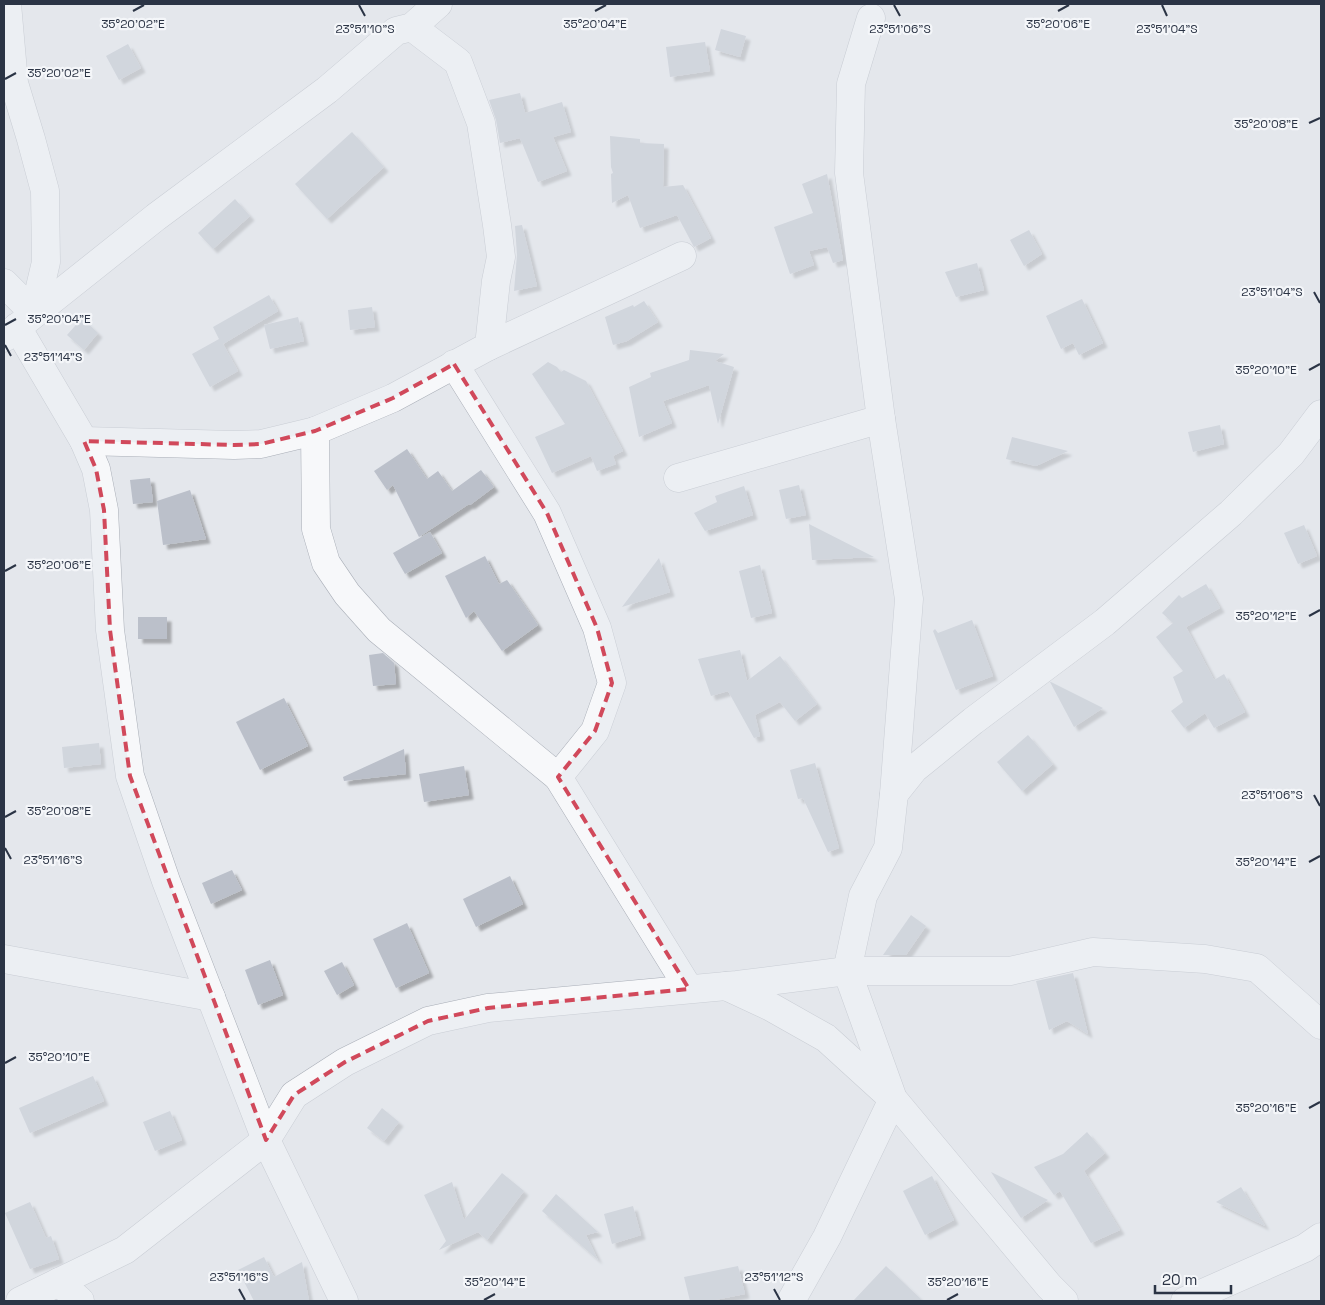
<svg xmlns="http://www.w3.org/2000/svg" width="1325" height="1305" viewBox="0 0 1325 1305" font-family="'Space Grotesk',sans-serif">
<defs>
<filter id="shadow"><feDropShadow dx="4.5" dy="4.5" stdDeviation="1" flood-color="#0004"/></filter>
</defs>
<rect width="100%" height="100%" fill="#e4e7ec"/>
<g fill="#bbc0ca" filter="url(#shadow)">
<polygon points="721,29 746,36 740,57 715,50"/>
<polygon points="705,42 710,71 670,77 666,47"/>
<polygon points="128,44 141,68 119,80 106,56"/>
<polygon points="520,93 525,113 562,102 571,132 553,137 567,171 538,182 520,138 500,143 496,120 489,100"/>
<polygon points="352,132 384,167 327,219 295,184"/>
<polygon points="610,136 640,139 640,143 664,144 663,187 683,185 711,238 694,247 677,215 640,228 628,195 612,203 611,174 613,173 611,167"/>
<polygon points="827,174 843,260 833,263 827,247 809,251 814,265 790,274 774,227 813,213 802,184"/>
<polygon points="235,199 250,216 213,249 198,233"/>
<polygon points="522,225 537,286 514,291 517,255 515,226"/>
<polygon points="1029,230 1042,254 1024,266 1010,240"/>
<polygon points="977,263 984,290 956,297 945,272"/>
<polygon points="269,295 278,311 223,344 238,371 210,387 192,354 219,339 213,327"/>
<polygon points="1082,299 1103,343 1079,355 1073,343 1061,349 1046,316"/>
<polygon points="644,301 658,322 627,341 613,345 605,317 633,305 634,307"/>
<polygon points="372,307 375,327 350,330 348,310"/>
<polygon points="298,317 304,341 270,349 264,325"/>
<polygon points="82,318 98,333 84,350 67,335"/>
<polygon points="690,350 724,354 715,361 734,367 718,424 709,385 663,401 672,423 639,437 629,387 651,377 650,373 689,360"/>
<polygon points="548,362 557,367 561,372 564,370 586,381 623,451 613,456 616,464 597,471 591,456 552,473 535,437 565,424 532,374"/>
<polygon points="1220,425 1224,444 1193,452 1188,432"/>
<polygon points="1012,437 1068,451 1036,466 1006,459"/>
<polygon points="407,449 427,479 438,471 452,491 481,470 494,487 470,505 469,504 419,537 393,485 387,490 374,471"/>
<polygon points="150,478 153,502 133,504 130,480"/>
<polygon points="799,485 806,515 786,519 779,490"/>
<polygon points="744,486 753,515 705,531 694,513 717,502 715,496"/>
<polygon points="190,490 206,539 163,545 157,501"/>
<polygon points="809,524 874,557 812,560"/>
<polygon points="1304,525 1317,556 1298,564 1284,533"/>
<polygon points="430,532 442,553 405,574 393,553"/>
<polygon points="485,556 499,584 507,580 538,625 502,651 474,611 466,618 445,576"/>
<polygon points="659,558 670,592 622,607"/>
<polygon points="760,565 772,613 751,618 739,571"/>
<polygon points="1206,584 1220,608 1186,627 1214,680 1224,674 1245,712 1214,728 1205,713 1184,728 1171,711 1183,702 1173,677 1183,671 1156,637 1173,623 1162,613 1179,595 1182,598"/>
<rect x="138" y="617" width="29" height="22"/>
<polygon points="972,620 993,676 956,690 933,631 935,629 938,633"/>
<polygon points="740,650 747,681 780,656 817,704 795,721 780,702 755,715 760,736 754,738 728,691 711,696 698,659"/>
<polygon points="383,653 394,663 396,684 373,686 369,655"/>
<polygon points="1050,682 1051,682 1103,708 1074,727"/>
<polygon points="284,698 308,746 260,770 236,722"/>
<polygon points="1028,735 1053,764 1022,791 997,762"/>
<polygon points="99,743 101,764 64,768 62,747"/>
<polygon points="404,749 406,774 344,781 343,777"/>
<polygon points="815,763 839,848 828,852 803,798 798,799 790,770"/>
<polygon points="464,766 469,795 424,802 419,774"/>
<polygon points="232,870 242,890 211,904 202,883"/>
<polygon points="510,876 523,904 476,927 463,899"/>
<polygon points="911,915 926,926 906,955 883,955"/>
<polygon points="407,923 429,973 396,988 373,939"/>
<polygon points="270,960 283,995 258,1005 245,970"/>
<polygon points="342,962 354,985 337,995 324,971"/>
<polygon points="1073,973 1088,1034 1067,1021 1049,1030 1036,981"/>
<polygon points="93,1076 104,1101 30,1133 19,1108"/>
<polygon points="382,1108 399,1122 384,1141 367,1128"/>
<polygon points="170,1111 182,1140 155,1151 143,1122"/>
<polygon points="1087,1132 1105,1153 1084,1171 1120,1230 1091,1243 1060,1191 1054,1195 1034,1167 1063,1154"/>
<polygon points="991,1172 1048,1200 1021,1218"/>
<polygon points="502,1173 524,1191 487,1240 478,1232 439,1250 446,1241 424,1195 452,1182 464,1220"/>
<polygon points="932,1176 954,1220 925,1235 903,1191"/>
<polygon points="1241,1187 1265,1226 1216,1202"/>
<polygon points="556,1194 598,1232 586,1235 598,1260 542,1211"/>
<polygon points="30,1202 46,1238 51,1236 59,1259 30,1269 5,1213"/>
<polygon points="633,1206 641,1235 612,1244 604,1214"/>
<polygon points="264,1257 274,1277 302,1262 309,1301 254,1301 238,1270"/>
<polygon points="738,1266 745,1294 710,1301 690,1301 684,1277"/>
<polygon points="886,1266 923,1301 853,1301"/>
</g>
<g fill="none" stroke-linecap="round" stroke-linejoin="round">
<defs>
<g id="minor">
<polyline points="7,4 14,83 31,139 45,191 46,262 34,313"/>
<polyline points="871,18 851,84 849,173 881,419 909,599 894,794 888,848 863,896 847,971 893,1099 1049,1286 1064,1301"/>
<polyline points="4,283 34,313"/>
<polyline points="17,327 84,441 96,469 104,510 110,630 130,776 166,881 266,1140 344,1301"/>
<polyline points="4,338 156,217 327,90 396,31 412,27 438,4"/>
<polyline points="489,346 682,256"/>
<polyline points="454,364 547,513 597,628 612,683 595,731 558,777"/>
<polyline points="315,431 316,529 326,563 347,594 379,630 558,777 689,989"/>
<polyline points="84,441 234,445 261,444 315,431 393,398 489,346 496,281 501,257 497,225 481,123 458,62 412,27"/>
<polyline points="678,478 881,419"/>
<polyline points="894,794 914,769 973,721 1105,622 1231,513 1291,454 1321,414"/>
<polyline points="4,959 211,997"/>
<polyline points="726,986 771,1007 826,1038 893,1099 827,1237 791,1301"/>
<polyline points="59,1282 80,1301"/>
<polyline points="20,1301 125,1250 266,1140 294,1095 345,1062 428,1021 488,1008 737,985 847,971 1010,971 1093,952 1205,959 1257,968 1321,1025"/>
<polyline points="1185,1301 1305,1248 1321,1237"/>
</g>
</defs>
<use href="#minor" stroke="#a9aeb7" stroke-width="29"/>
<use href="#minor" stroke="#f7f8fa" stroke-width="28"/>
</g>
<path d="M0 0H1325V1305H0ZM454,364L547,513L597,628L612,683L595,731L558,777L689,989L488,1008L428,1021L345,1062L294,1095L266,1140L130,776L110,630L104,510L96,469L84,441L234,445L261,444L315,431L393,398Z" fill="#e4e7ec" fill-opacity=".55" fill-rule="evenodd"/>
<path fill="none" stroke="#d1495b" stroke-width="4" stroke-dasharray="10 6" stroke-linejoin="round" d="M454,364L547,513L597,628L612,683L595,731L558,777L689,989L488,1008L428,1021L345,1062L294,1095L266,1140L130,776L110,630L104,510L96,469L84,441L234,445L261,444L315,431L393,398Z"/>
<path fill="none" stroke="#2b3445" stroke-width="2" d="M359,5L365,16M894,5L900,16M1162,5L1167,16M133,11L144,5M595,11L606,5M1058,11L1069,5M5,79L16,73M1309,123L1320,118M1314,292L1320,303M5,325L16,319M5,345L11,356M1309,370L1320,364M5,571L16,565M1309,616L1320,610M1314,795L1320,806M5,817L16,811M5,848L11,859M1309,862L1320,856M5,1063L16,1057M1309,1108L1320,1102M239,1289L245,1300M774,1289L780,1300M484,1300L495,1294M947,1300L958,1294"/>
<g font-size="12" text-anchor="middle" fill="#2b3445" stroke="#f4f6f9" stroke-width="4.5" stroke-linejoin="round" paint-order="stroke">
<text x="133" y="28">35°20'02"E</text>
<text x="595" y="28">35°20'04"E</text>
<text x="1058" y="28">35°20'06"E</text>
<text x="365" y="33">23°51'10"S</text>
<text x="900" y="33">23°51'06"S</text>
<text x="1167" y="33">23°51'04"S</text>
<text x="59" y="77">35°20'02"E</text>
<text x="1266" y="128">35°20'08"E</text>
<text x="1272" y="296">23°51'04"S</text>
<text x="59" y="323">35°20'04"E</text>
<text x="53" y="361">23°51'14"S</text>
<text x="1266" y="374">35°20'10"E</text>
<text x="59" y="569">35°20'06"E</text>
<text x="1266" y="620">35°20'12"E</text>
<text x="1272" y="799">23°51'06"S</text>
<text x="59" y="815">35°20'08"E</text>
<text x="53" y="864">23°51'16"S</text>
<text x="1266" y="866">35°20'14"E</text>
<text x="59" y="1061">35°20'10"E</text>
<text x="1266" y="1112">35°20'16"E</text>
<text x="239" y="1281">23°51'16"S</text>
<text x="774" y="1281">23°51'12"S</text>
<text x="495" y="1286">35°20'14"E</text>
<text x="958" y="1286">35°20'16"E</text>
</g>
<rect width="1325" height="1305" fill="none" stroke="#2b3445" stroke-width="10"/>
<path d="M1155 1285v8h76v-8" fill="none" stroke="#2b3445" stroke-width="2.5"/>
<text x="1162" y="1285" font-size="15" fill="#2b3445" stroke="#f4f6f9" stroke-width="4" paint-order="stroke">20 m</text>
</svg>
